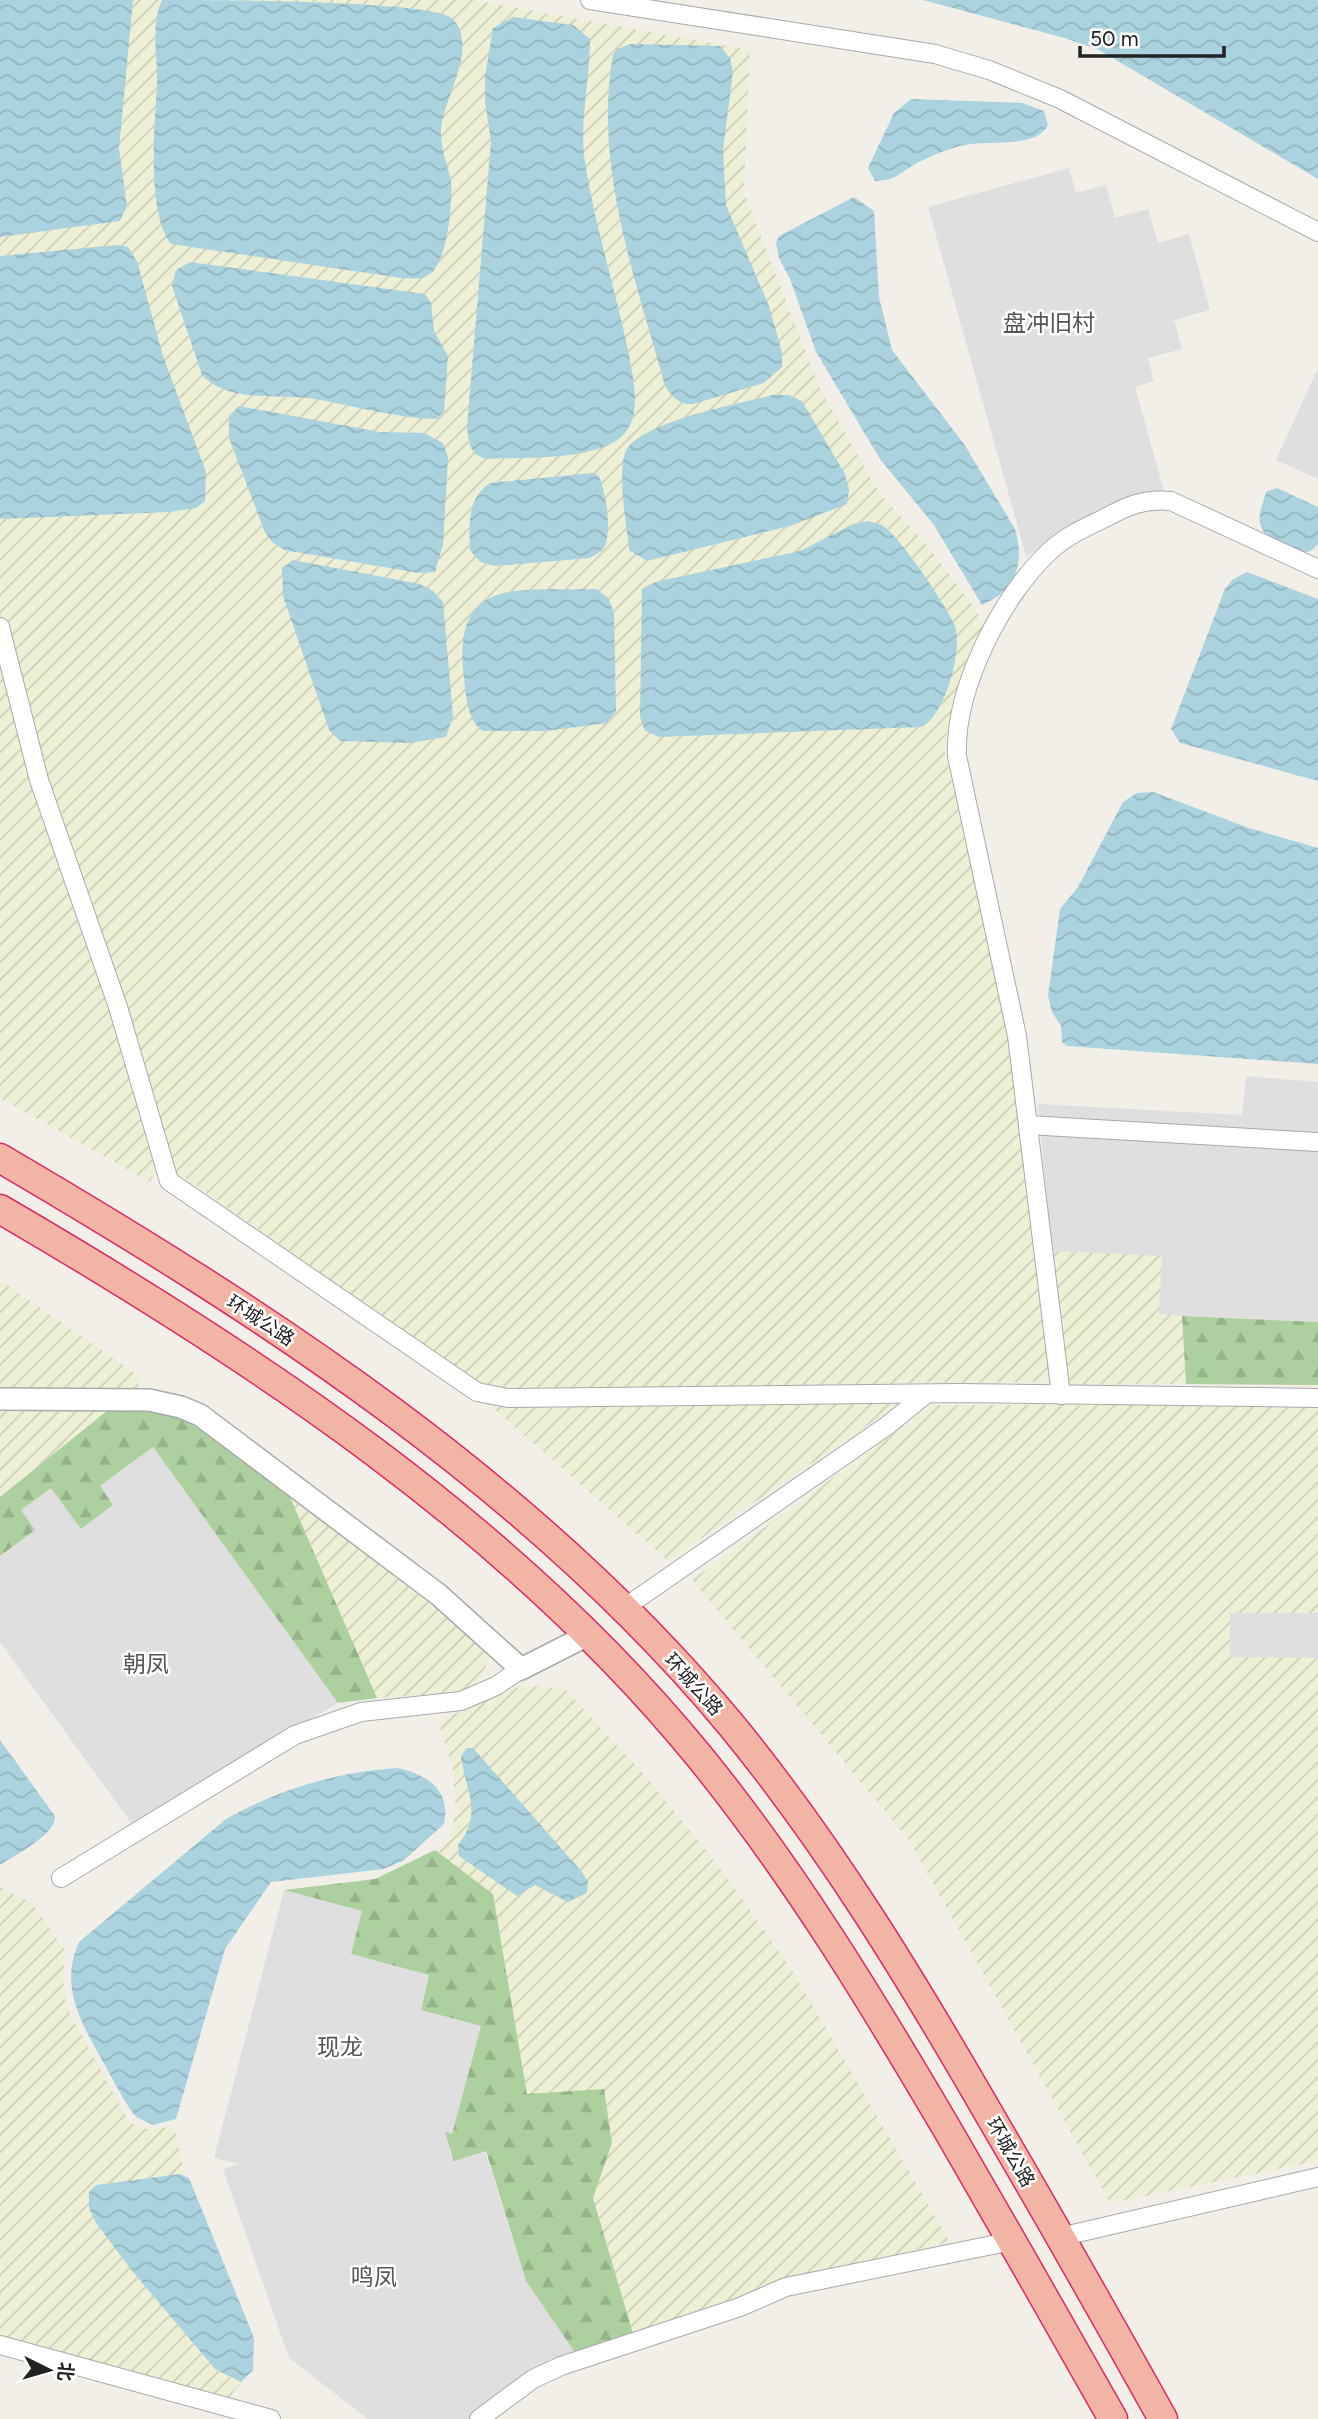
<svg xmlns="http://www.w3.org/2000/svg" width="1318" height="2419" viewBox="0 0 1318 2419" font-family="Figtree,'Noto Sans SC',sans-serif">
<defs>
<pattern id="farmland-furrows" width="10" height="10" patternUnits="userSpaceOnUse" patternTransform="scale(1.75)"><rect width="10" height="10" fill="#eef0d5"/><path d="M-1 1l2-2M0 10L10 0M9 11l2-2" fill="none" stroke="#ccceb7"/></pattern>
<pattern id="forest-firs" width="22" height="20" patternUnits="userSpaceOnUse" patternTransform="scale(1.75)"><rect width="22" height="20" fill="#add19e"/><path d="M5 1l3.5 6h-7zM16 11l3.5 6h-7z" fill="#95b388"/></pattern>
<pattern id="water-waves" width="16" height="10" patternUnits="userSpaceOnUse" patternTransform="scale(1.75)"><rect width="16" height="10" fill="#aad3df"/><path d="M0 5q4-4 8 0t8 0" fill="none" stroke="#92b5bf"/></pattern>
</defs>
<rect width="100%" height="100%" fill="#f2efe9"/>
<g fill="#e0dfdf">
<polygon points="1069,168 1076,193 1106,185 1115,218 1148,209 1158,243 1189,234 1210,310 1174,320 1182,349 1148,358 1154,381 1135,387 1164,491 1137,497 1026,556 928,207"/>
<polygon points="1318,368 1318,479 1276,460"/>
<polygon points="1246,1076 1318,1082 1318,1322 1159,1315 1051,1251 1038,1104 1242,1115"/>
<polygon points="153,1447 338,1703 132,1824 0,1642 0,1556 35,1530 21,1510 51,1487 82,1529 100,1486"/>
<rect x="1230" y="1613" width="88" height="45"/>
<polygon points="284,1890 363,1911 351,1954 429,1975 421,2010 481,2026 452,2134 446,2133 485,2151 526,2281 574,2351 470,2419 368,2419 289,2358 223,2169 238,2164 214,2158"/>
</g>
<g fill="url(#farmland-furrows)">
<polygon points="0,0 473,0 750,50 744,192 819,387 880,494 926,544 977,611 984,632 950,717 944,747 1009,1036 1053,1382 894,1383 890,1410 668,1561 491,1406 495,1396 184,1177 158,1166 150,1182 0,1098"/>
<polygon points="1051,1251 1162,1256 1159,1314 1182,1316 1186,1384 1066,1385"/>
<polygon points="0,1280 139,1376 138,1391 0,1392"/>
<polygon points="933,1405 1318,1405 1318,1613 1230,1613 1230,1657 1318,1658 1318,2161 1110,2203 909,1840 692,1580"/>
<polygon points="113,1406 3,1496 0,1497 0,1408"/>
<polygon points="290,1497 454,1621 490,1658 476,1685 466,1692 377,1698"/>
<polygon points="523,1685 565,1689 648,1779 724,1873 792,1970 950,2242 810,2274 634,2337 593,2197 612,2143 604,2090 527,2095 493,1894 435,1850 448,1841 456,1812 453,1769 438,1721"/>
<polygon points="0,1887 32,1903 65,1951 63,1976 66,2006 129,2122 143,2129 174,2127 185,2175 96,2185 133,2272 215,2369 241,2382 228,2399 0,2338"/>
</g>
<g fill="url(#forest-firs)">
<polygon points="1182,1316 1318,1322 1318,1385 1186,1384"/>
<polygon points="113,1406 139,1407 194,1421 290,1497 377,1698 338,1703 153,1447 100,1486 113,1505 81,1529 51,1488 21,1510 35,1530 0,1556 0,1497"/>
<polygon points="435,1850 493,1894 527,2094 604,2089 612,2143 593,2198 634,2337 574,2351 526,2281 486,2151 454,2161 445,2132 452,2134 481,2026 421,2010 429,1975 351,1954 362,1911 284,1890 375,1879"/>
</g>
<g fill="url(#water-waves)">
<polygon points="0,0 133,0 119,149 127,206 120,221 0,237"/>
<path d="M162,0C206,0 429,0 452,18C480,47 443,98 441,130C440,148 448,165 451,182C453,203 447,267 427,276C420,280 409,278 401,278L171,244C146,212 155,125 157,85C158,57 150,27 162,0Z"/>
<polygon points="923,0 1318,0 1318,179 1099,50 1065,38"/>
<path d="M513,17L573,25L590,39C590,81 579,121 585,162C595,227 616,291 629,355C633,379 642,412 625,433C601,462 521,457 486,459C469,454 469,442 467,426L491,141L485,102V76L493,28Z"/>
<path d="M631,44L720,46L730,58L733,72L723,150L726,205L769,306L782,352V367L764,383L693,404C679,405 672,397 665,386C636,280 593,166 613,55L617,49Z"/>
<path d="M911,99L1022,103L1044,111L1048,125C1036,149 988,140 965,145C950,148 933,155 919,162C899,172 899,180 875,181L868,168L894,113Z"/>
<path d="M854,197L874,211L879,297L892,350L964,444L1015,529C1025,563 1016,591 982,605L934,525L880,459L816,352L790,279L779,258L776,243L779,236Z"/>
<polygon points="117,245 128,247 137,261 163,356 206,472 205,501 196,508 169,512 0,519 0,256"/>
<path d="M190,262L425,294L431,303L434,331L448,356L444,412L436,419C394,418 356,406 315,399C279,393 229,404 202,375L172,286L176,270Z"/>
<path d="M773,395H789L802,401L845,474L849,489L847,504L790,526L647,561L629,550C627,525 617,476 625,453C636,422 742,403 773,395Z"/>
<polygon points="239,406 380,432 424,433 443,443 448,457 443,545 435,572 419,573 284,550 272,542 264,530 229,438 229,416"/>
<path d="M593,473L599,476C606,494 611,525 606,543C604,551 596,554 590,558L495,566L480,562L470,550C469,524 467,499 490,483Z"/>
<path d="M1277,488L1318,507V544C1314,548 1310,553 1304,552C1294,552 1266,539 1262,529C1256,517 1263,504 1266,492Z"/>
<path d="M868,521C873,523 879,523 883,526C898,534 949,609 955,626C963,649 945,717 921,727L659,737L645,731L640,717L642,589L655,582L800,551L853,524Z"/>
<polygon points="293,560 420,584 433,591 443,602 453,716 446,737 410,743 340,741 329,730 283,596 282,568"/>
<polygon points="1247,572 1318,599 1318,781 1180,743 1171,729 1225,589 1232,580"/>
<path d="M596,589L608,598L614,612L616,711L607,723L546,731H483C467,721 466,695 464,678C451,573 520,592 596,589Z"/>
<polygon points="1153,792 1249,828 1318,848 1318,1064 1067,1046 1062,1042 1061,1026 1052,1012 1048,996 1060,909 1078,887 1123,802 1137,793"/>
<path d="M0,1740L55,1816C57,1834 15,1855 0,1865Z"/>
<path d="M467,1748H473L582,1872L588,1882L587,1893L568,1902L535,1885L517,1896L459,1856L458,1845C484,1812 465,1791 461,1756Z"/>
<path d="M398,1768C428,1775 451,1790 444,1824L404,1860L384,1869L271,1882L225,1949L176,2119L153,2125L136,2117C122,2099 113,2079 102,2060C81,2022 59,1986 79,1942L226,1819C280,1789 336,1772 398,1768Z"/>
<polygon points="180,2174 189,2178 254,2338 253,2370 241,2382 215,2369 133,2272 96,2223 89,2208 89,2192 96,2185"/>
</g>
<g fill="none" stroke-linecap="round" stroke-linejoin="round">
<defs>
<g id="minor">
<polyline points="590,0 935,54 989,70 1060,99 1318,232"/>
<polyline points="0,627 39,780 118,1007 169,1181 477,1392 508,1398 959,1393 1318,1398"/>
<polyline points="1028,1125 1318,1142"/>
<path d="M1061,1395L1017,1036L957,756C954,690 1001,596 1050,551C1066,536 1086,527 1105,518C1127,506 1145,498 1171,501L1318,569"/>
<polyline points="624,1608 888,1425 926,1394"/>
<polyline points="61,1878 295,1735 361,1712 461,1701 496,1686 521,1669"/>
<polyline points="1060,2237 1318,2177"/>
<polyline points="0,2345 271,2419"/>
<polyline points="479,2419 533,2379 561,2366 740,2307 786,2287 1012,2241"/>
</g>
<polyline id="tertiary" points="0,1399 149,1400 181,1407 200,1415 439,1595 521,1669 588,1635"/>
<g id="trunk">
<path d="M0,1158C266,1314 533,1486 732,1726C831,1847 911,1979 989,2114C1048,2215 1106,2317 1163,2419"/>
<path d="M0,1209C254,1357 511,1526 699,1756C795,1874 873,2003 950,2134C1005,2229 1059,2323 1113,2419"/>
</g>
</defs>
<use href="#minor" stroke="#a9a9a9" stroke-width="20"/>
<use href="#tertiary" stroke="#a9a9a9" stroke-width="24"/>
<use href="#trunk" stroke="#dc2a67" stroke-width="31"/>
<use href="#minor" stroke="#fff" stroke-width="18"/>
<use href="#tertiary" stroke="#fff" stroke-width="21"/>
<use href="#trunk" stroke="#f2b4a3" stroke-width="28"/>
</g>
<g text-anchor="middle" stroke-width="5" stroke-linejoin="round" paint-order="stroke">
<g font-size="19" fill="#222" stroke="#fff">
<text transform="translate(261 1320) rotate(33)" y="7">环城公路</text>
<text transform="translate(694 1684) rotate(48)" y="7">环城公路</text>
<text transform="translate(1011 2152) rotate(60)" y="7">环城公路</text>
</g>
<g font-size="23" fill="#555" stroke="#fff">
<text x="1049" y="331">盘冲旧村</text>
<text x="146" y="1672">朝凤</text>
<text x="340" y="2055">现龙</text>
<text x="374" y="2285">鸣凤</text>
</g>
</g>
<g transform="translate(49 2370) rotate(95)" stroke="#ffffff" stroke-width="5" paint-order="stroke">
<path d="M0-5L12 26L0 18L-12 26Z" fill="#222222"/>
<text y="-10" font-size="19" font-weight="bold" text-anchor="middle" fill="#222222">北</text>
</g>
<path d="M1080 46v10h144v-10" fill="none" stroke="#222222" stroke-width="3.5"/>
<text x="1090" y="46" font-size="21" fill="#222222" stroke="#ffffff" stroke-width="5" paint-order="stroke">50 m</text>
</svg>
